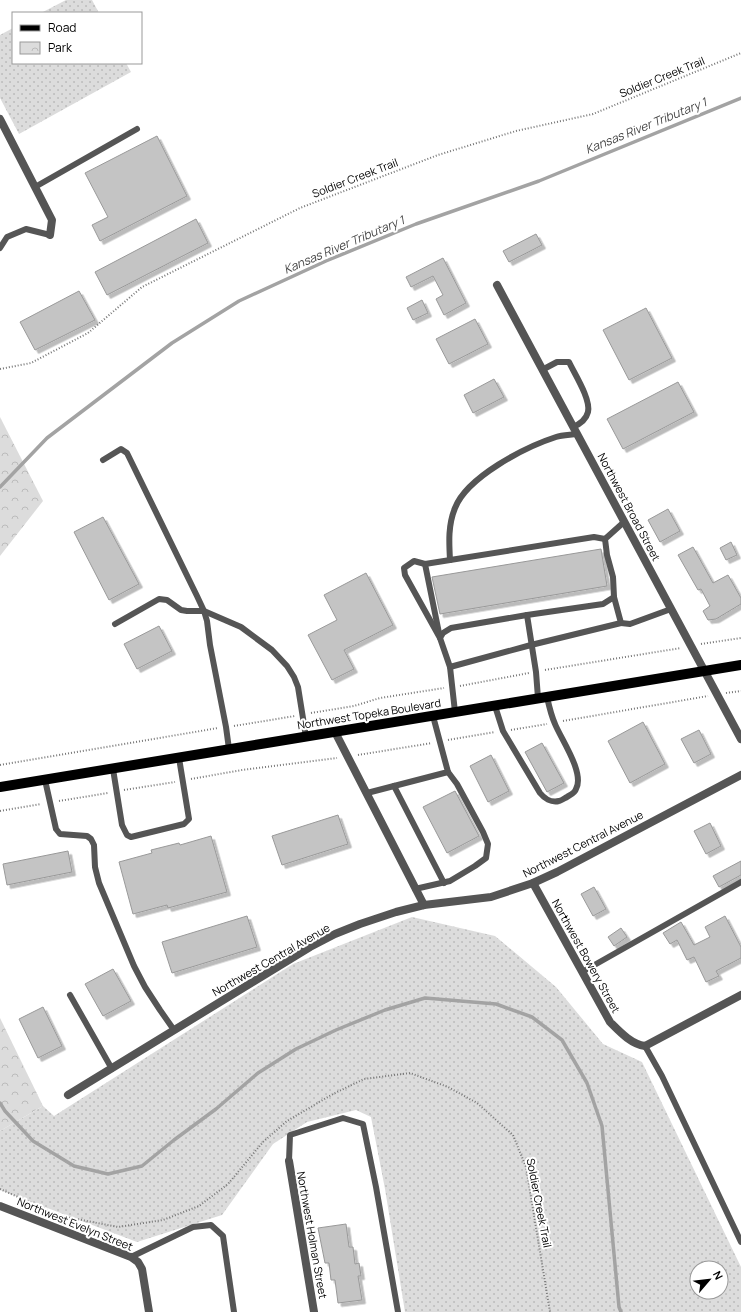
<svg xmlns="http://www.w3.org/2000/svg" width="741" height="1312" viewBox="0 0 741 1312" font-family="Manrope,sans-serif">
<defs>
<pattern id="grass-dots" width="8" height="8" patternUnits="userSpaceOnUse"><rect width="8" height="8" fill="#dcdcdc"/><path d="M2 2h.1M6 6h.1" fill="none" stroke="#bbb" stroke-width="1.8" stroke-linecap="round"/></pattern>
<pattern id="park-crowns" width="20" height="18" patternUnits="userSpaceOnUse"><rect width="20" height="18" fill="#dcdcdc"/><path d="M2 6a3 3 0 1 1 6 0M12 15a3 3 0 1 1 6 0" fill="none" stroke="#bbb"/></pattern>
<filter id="shadow"><feDropShadow dx="3.5" dy="3.5" stdDeviation="0" flood-color="#0004"/></filter>
</defs>
<rect width="100%" height="100%" fill="#fff"/>
<g fill="url(#grass-dots)" fill-rule="evenodd">
<polygon points="66,0 92,0 99,13 41,13"/>
<polygon points="13,28 13,63 126,63 131,72 19,134 0,98 0,35"/>
<path d="M412,917L495,936L556,987L603,1044L642,1062L741,1267V1312H405L385,1189L371,1117L356,1110L307,1122L273,1144L222,1215L137,1242L0,1190V1131L43,1106L54,1116L293,964ZM697,1268H721V1292H697Z"/>
</g>
<g fill="url(#park-crowns)">
<polygon points="0,417 43,501 0,556"/>
<polygon points="0,1018 43,1106 0,1131"/>
</g>
<g fill="none" stroke-linecap="round" stroke-linejoin="round">
<g stroke="#a3a3a3" stroke-width="3.5">
<polyline points="0,487 47,438 172,343 239,301 326,261 416,224 539,181 741,98"/>
<polyline points="0,1103 5,1111 33,1141 74,1166 108,1174 142,1166 174,1140 216,1109 258,1073 296,1049 336,1030 385,1010 425,998 496,1004 532,1017 562,1040 587,1083 602,1126 619,1307 621,1312"/>
</g>
</g>
<g fill="#c4c4c4" stroke="#999" filter="url(#shadow)">
<polygon points="157,136 187,196 100,241 92,225 108,217 85,173"/>
<polygon points="196,219 208,243 107,295 95,272"/>
<polygon points="536,234 542,245 509,262 503,251"/>
<polygon points="443,258 466,303 444,315 436,299 443,295 433,276 411,287 406,277"/>
<polygon points="79,291 95,320 35,350 20,322"/>
<polygon points="422,300 428,313 413,320 407,308"/>
<polygon points="646,308 672,358 629,380 603,330"/>
<polygon points="475,319 488,344 449,364 436,339"/>
<polygon points="494,379 504,397 473,413 464,395"/>
<polygon points="678,382 694,412 623,449 607,419"/>
<polygon points="668,509 680,531 660,542 648,520"/>
<polygon points="103,517 139,584 109,600 74,532"/>
<polygon points="731,542 737,555 726,560 720,548"/>
<polygon points="693,547 713,583 728,575 741,598 741,604 716,619 708,620 703,611 710,606 701,589 698,590 678,555"/>
<polygon points="601,549 607,586 440,614 432,577"/>
<polygon points="366,573 393,625 344,650 354,669 332,680 308,635 337,620 324,595"/>
<polygon points="159,626 172,651 137,669 124,644"/>
<polygon points="643,722 665,764 630,783 608,741"/>
<polygon points="699,730 711,754 694,763 681,739"/>
<polygon points="542,743 564,783 547,792 525,752"/>
<polygon points="491,755 509,791 488,802 470,766"/>
<polygon points="455,791 479,836 447,853 423,807"/>
<polygon points="338,815 348,844 282,865 272,836"/>
<polygon points="710,823 721,846 706,854 694,831"/>
<polygon points="211,836 227,892 168,908 167,905 133,914 119,862 152,853 151,850 179,843 180,845"/>
<polygon points="68,851 72,872 7,885 3,864"/>
<polygon points="741,861 741,875 719,887 713,876"/>
<polygon points="594,887 606,909 593,916 581,894"/>
<polygon points="247,916 257,947 172,973 162,942"/>
<polygon points="725,916 741,947 741,958 716,971 719,976 706,982 694,957 687,960 677,940 670,944 663,933 681,922 694,945 710,937 705,927"/>
<polygon points="621,928 627,937 614,946 608,937"/>
<polygon points="113,969 131,1001 103,1016 85,984"/>
<polygon points="43,1007 62,1046 38,1058 19,1019"/>
<polygon points="346,1224 349,1247 353,1247 355,1264 359,1263 361,1276 358,1276 362,1300 338,1303 335,1280 331,1280 329,1263 325,1263 318,1228"/>
</g>
<g fill="none" stroke-linecap="round" stroke-linejoin="round">
<g stroke="#777" stroke-width="2" stroke-dasharray="1 2" stroke-linecap="butt">
<polyline points="0,369 31,363 88,333 142,287 300,208 438,155 516,131 593,114 741,53"/>
<polyline points="701,644 741,638"/>
<polyline points="545,670 681,648"/>
<polyline points="460,686 529,673"/>
<polyline points="726,693 741,691"/>
<polyline points="311,713 354,706 380,698 444,688"/>
<polyline points="563,721 708,696"/>
<polyline points="234,726 295,716"/>
<polyline points="511,730 547,724"/>
<polyline points="448,740 495,732"/>
<polyline points="358,755 432,743"/>
<polyline points="0,765 218,728"/>
<polyline points="191,779 242,770 337,758"/>
<polyline points="124,790 175,782"/>
<polyline points="59,801 108,793"/>
<polyline points="0,811 41,804"/>
<polyline points="0,1189 61,1216 118,1227 163,1220 199,1206 228,1184 263,1142 287,1121 333,1094 364,1079 410,1073 448,1087 477,1103 513,1135 526,1167 550,1312"/>
</g>
<g stroke="#555" stroke-width="6">
<polyline points="35,187 137,129"/>
<polyline points="0,248 7,237 26,229 50,235"/>
<path d="M542,370L557,362H569C574,373 591,399 588,412C586,420 580,424 573,427"/>
<polyline points="103,460 121,449 127,453 197,596 204,611 207,621 210,645 226,727 229,749"/>
<path d="M450,560C449,542 448,525 455,508C467,477 525,447 556,437C562,435 570,435 577,434"/>
<polyline points="425,564 439,633"/>
<polyline points="614,597 621,623 630,624 671,609"/>
<polyline points="527,615 603,604 614,597 613,577 607,555 605,539 624,522"/>
<polyline points="115,624 159,599 167,600 181,610 187,611 204,611 241,627 272,650 287,666 294,677 298,687 306,737"/>
<polyline points="440,638 405,575 404,568 414,561 425,564 594,537 605,539"/>
<polyline points="450,667 531,645 621,623"/>
<path d="M495,706L503,731L540,793C544,798 551,803 559,801C561,801 565,798 567,797C570,795 575,793 576,789C585,773 561,739 555,724C551,715 549,706 547,697"/>
<polyline points="455,712 450,667 440,638 443,633 451,628 527,615 536,672 538,698"/>
<polyline points="113,769 122,825 127,835 131,837 184,824 189,819 179,758"/>
<polyline points="45,780 56,829 60,834 87,836 91,839 94,845 95,867 99,883 134,966 145,987 160,1010 174,1030"/>
<polyline points="394,786 444,883"/>
<polyline points="367,793 448,772 433,716"/>
<polyline points="415,889 450,881 475,866 486,858 488,844 483,832 457,784 448,772"/>
<polyline points="582,972 741,882"/>
<polyline points="70,995 112,1069"/>
<polyline points="645,1046 662,1076 741,1242"/>
<polyline points="289,1161 290,1135 343,1118 363,1124 376,1187 398,1312"/>
<polyline points="131,1257 193,1227 211,1225 223,1236 234,1312"/>
</g>
<g stroke="#555" stroke-width="8">
<polyline points="0,119 52,220 50,235"/>
<polyline points="497,285 741,739"/>
<polyline points="335,732 424,905"/>
<path d="M533,883L610,1022C620,1032 631,1044 645,1046L741,995"/>
<polyline points="68,1095 310,947 335,934 360,924 396,912 424,905 491,897 533,883 557,872 741,775"/>
<polyline points="289,1161 314,1312"/>
<polyline points="0,1206 131,1257 138,1262 142,1269 149,1312"/>
</g>
<polyline stroke="#000" stroke-width="10" points="0,787 741,665"/>
</g>
<g text-anchor="middle" stroke-width="4" stroke-linejoin="round" paint-order="stroke">
<g font-size="11" fill="#000" stroke="#fff">
<text transform="translate(662 77) rotate(-22)" y="4">Soldier Creek Trail</text>
<text transform="translate(355 178) rotate(-21)" y="4">Soldier Creek Trail</text>
<text transform="translate(629 507) rotate(62)" y="4">Northwest Broad Street</text>
<text transform="translate(369 714) rotate(-9)" y="4">Northwest Topeka Boulevard</text>
<text transform="translate(583 844) rotate(-27)" y="4">Northwest Central Avenue</text>
<text transform="translate(586 956) rotate(61)" y="4">Northwest Bowery Street</text>
<text transform="translate(271 960) rotate(-30)" y="4">Northwest Central Avenue</text>
<text transform="translate(539 1203) rotate(79)" y="4">Soldier Creek Trail</text>
<text transform="translate(75 1224) rotate(22)" y="4">Northwest Evelyn Street</text>
<text transform="translate(312 1235) rotate(80)" y="4">Northwest Holman Street</text>
</g>
<g font-size="12" font-style="italic" fill="#444" stroke="#fff">
<text transform="translate(646 126) rotate(-22)" y="4">Kansas River Tributary 1</text>
<text transform="translate(344 245) rotate(-23)" y="4">Kansas River Tributary 1</text>
</g>
</g>
<rect x="12" y="12" width="130" height="52" fill="#ffffff" stroke="#999999"/>
<rect x="20" y="25" width="20" height="6" fill="#000000" stroke="#999999"/>
<text x="48" y="32" font-size="12" fill="#000000">Road</text>
<rect x="20" y="42" width="20" height="12" fill="url(#park-crowns)" stroke="#999999"/>
<text x="48" y="52" font-size="12" fill="#000000">Park</text>
<g transform="translate(709 1280) rotate(62)"><circle r="19" fill="#ffffff" stroke="#999999"/>
<path d="M0-3L7 15L0 10L-7 15Z" fill="#000000"/>
<text y="-6" font-size="11" font-weight="bold" text-anchor="middle" fill="#000000">N</text>
</g>
</svg>
